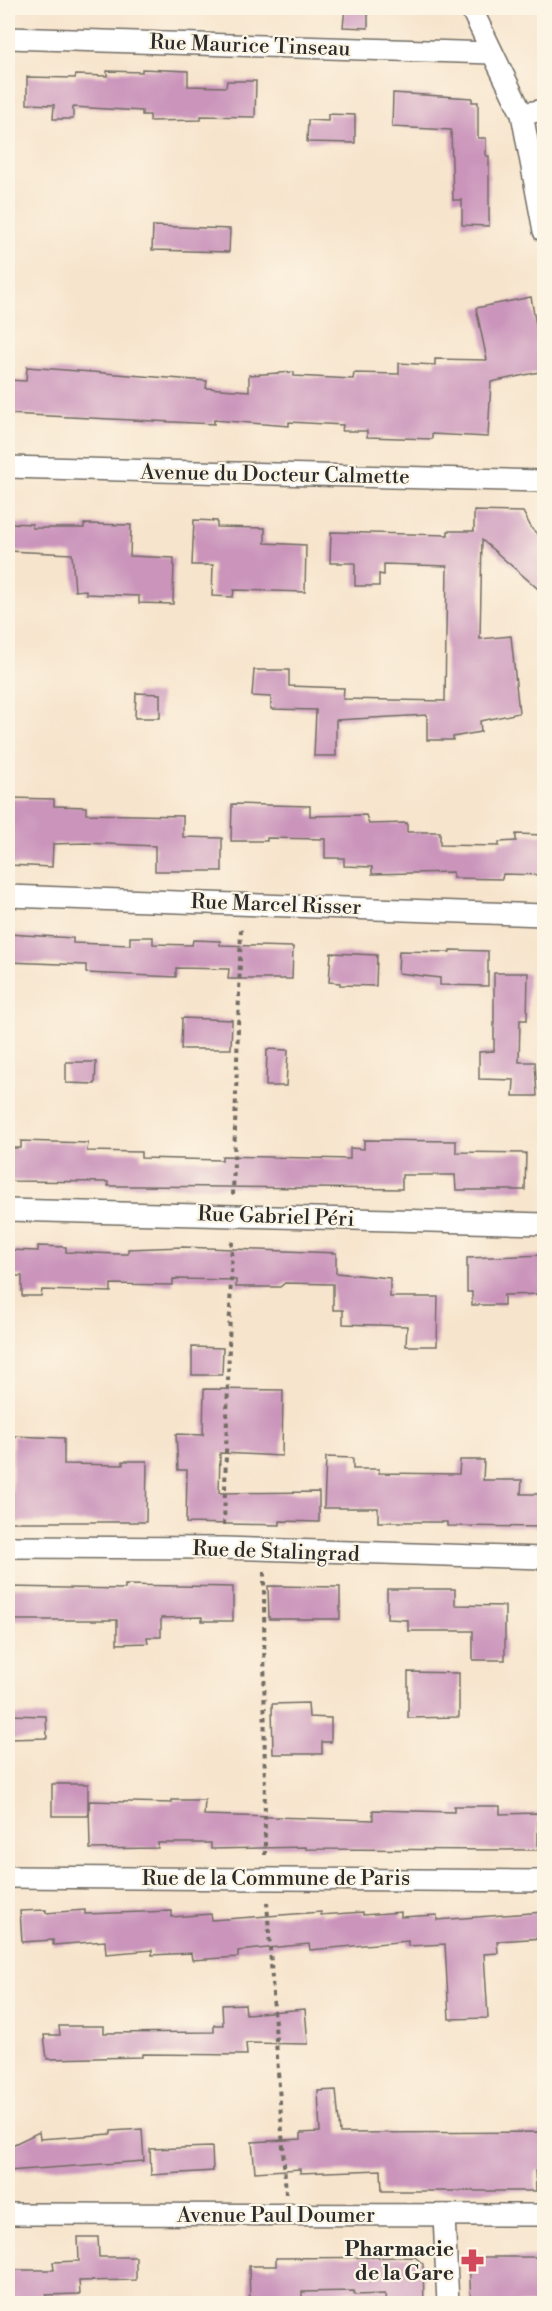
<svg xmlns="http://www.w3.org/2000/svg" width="552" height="2311" viewBox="0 0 552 2311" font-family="'Libre Bodoni',serif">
<rect width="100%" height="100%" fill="#fcf5e5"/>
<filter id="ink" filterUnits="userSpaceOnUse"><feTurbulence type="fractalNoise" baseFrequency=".0167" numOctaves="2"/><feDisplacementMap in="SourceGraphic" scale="12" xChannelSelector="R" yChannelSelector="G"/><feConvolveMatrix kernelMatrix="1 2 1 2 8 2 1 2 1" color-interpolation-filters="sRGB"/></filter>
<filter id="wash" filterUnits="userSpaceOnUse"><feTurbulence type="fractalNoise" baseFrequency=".008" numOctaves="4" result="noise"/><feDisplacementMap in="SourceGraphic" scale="24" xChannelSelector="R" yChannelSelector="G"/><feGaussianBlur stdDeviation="1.35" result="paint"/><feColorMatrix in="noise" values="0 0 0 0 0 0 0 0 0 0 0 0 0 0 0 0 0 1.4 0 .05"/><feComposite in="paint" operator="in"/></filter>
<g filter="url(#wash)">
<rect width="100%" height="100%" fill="#f7e4cc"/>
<g id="blocks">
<g fill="#ca94bb">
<polygon points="345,8 368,8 368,28 343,27"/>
<polygon points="142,69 188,71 188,86 226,87 227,81 256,81 255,117 201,116 201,120 150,121 150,115 142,115 142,111 73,107 73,119 53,119 54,105 27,104 27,77 75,78 76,75 107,76 107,71 142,72"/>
<polygon points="393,93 472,98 472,102 478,102 478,138 486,138 486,156 489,156 489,226 462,225 462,200 453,200 451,130 392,127"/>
<polygon points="328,114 355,115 355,143 307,142 308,120 328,121"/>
<polygon points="153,226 230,229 229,252 152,250"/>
<polygon points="531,297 544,371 491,382 488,437 432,434 432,439 367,437 367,431 342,431 343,425 289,422 289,426 214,420 214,424 8,414 8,380 26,381 27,367 207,381 206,388 249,391 249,375 294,372 294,376 353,379 354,373 399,374 399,363 435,365 435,359 487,360 476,308"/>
<polygon points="474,511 523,512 532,529 544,540 544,594 482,540 480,639 511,636 519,713 480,721 481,732 453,737 453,740 427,740 427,715 336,720 336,756 314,756 316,710 271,709 271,697 252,696 254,670 289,670 289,686 344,688 343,699 445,701 447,566 384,564 384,575 379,574 379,586 355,586 355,563 330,563 331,532 448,535 448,531 474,531"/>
<polygon points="194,520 217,521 217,527 265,528 265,543 306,545 305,592 234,590 233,597 212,596 213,565 192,565"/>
<polygon points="8,523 32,524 32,528 84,528 84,524 131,525 130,556 174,558 173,604 139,603 139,596 86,594 86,590 75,591 72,554 8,551"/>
<polygon points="136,693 160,694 160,718 135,718"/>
<polygon points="8,798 54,799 54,806 86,807 86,814 183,816 183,837 222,838 222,871 155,871 155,846 85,843 53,844 52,867 8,865"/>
<polygon points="232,804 310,806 310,816 366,815 369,824 407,823 407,832 440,832 440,845 499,846 499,842 516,841 516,834 544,835 544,875 503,874 502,879 453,878 453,872 372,874 372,867 344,866 344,858 325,858 325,839 267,838 267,841 231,841"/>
<polygon points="8,934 73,938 73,943 130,945 130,937 153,937 153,944 192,945 193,940 220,941 220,945 293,947 292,979 228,979 229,969 176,968 176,977 86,973 86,965 8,962"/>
<polygon points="450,950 488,951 488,986 440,985 440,978 398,973 399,951 450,952"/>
<polygon points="331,953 377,955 376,986 340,985 340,983 329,982"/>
<polygon points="494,973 528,973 527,1020 520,1020 519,1062 535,1062 537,1096 513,1096 514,1080 479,1079 479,1052 494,1051"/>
<polygon points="182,1018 232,1020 231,1049 181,1049"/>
<polygon points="267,1049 288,1050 286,1086 266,1086"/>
<polygon points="66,1062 96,1062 95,1084 66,1083"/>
<polygon points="364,1140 456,1141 456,1152 526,1153 525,1190 456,1190 455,1175 402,1175 402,1189 140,1186 108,1186 108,1182 9,1181 10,1148 21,1148 21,1141 88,1143 87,1151 141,1152 141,1158 222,1160 222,1156 350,1159 350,1148 364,1149"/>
<polygon points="38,1246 66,1247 66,1252 119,1254 128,1254 128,1249 183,1247 336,1253 336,1273 390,1278 390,1297 438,1297 437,1346 406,1346 407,1326 343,1324 343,1310 333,1310 333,1284 285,1283 280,1287 236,1287 236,1280 173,1279 173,1285 111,1284 111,1292 42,1290 41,1296 22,1296 22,1276 8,1276 8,1250 38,1251"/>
<polygon points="544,1255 544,1294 504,1295 504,1305 472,1305 472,1292 467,1292 467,1258"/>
<polygon points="192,1347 223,1348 222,1375 192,1375"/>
<polygon points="204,1389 283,1390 282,1456 220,1453 219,1493 319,1492 319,1522 280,1521 280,1525 186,1523 187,1470 178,1470 176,1434 203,1435"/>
<polygon points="13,1436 64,1438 64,1464 123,1465 123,1461 147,1461 146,1522 8,1522 8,1492 12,1492"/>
<polygon points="326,1457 353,1458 353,1469 379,1469 379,1473 459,1474 460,1460 484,1460 483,1480 522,1480 521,1494 544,1494 544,1527 447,1526 447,1522 378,1522 378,1508 324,1508"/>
<polygon points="125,1585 233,1587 233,1621 202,1621 202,1617 161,1618 161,1637 147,1637 148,1643 117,1644 117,1620 8,1620 8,1587 125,1589"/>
<polygon points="268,1586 340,1587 340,1619 269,1619"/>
<polygon points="387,1589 455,1589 455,1605 505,1606 505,1660 473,1660 473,1631 408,1631 408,1620 387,1619"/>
<polygon points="408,1672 459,1673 459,1717 408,1718"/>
<polygon points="308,1703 309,1717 331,1718 331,1742 322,1742 322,1754 273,1754 272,1704"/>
<polygon points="8,1715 46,1716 47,1738 8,1739"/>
<rect x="52" y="1784" width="36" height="32"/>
<polygon points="172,1800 205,1800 204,1815 373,1820 373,1810 454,1812 454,1806 500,1806 500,1814 538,1813 538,1850 306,1849 306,1847 211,1849 211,1843 158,1843 158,1848 90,1849 89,1801 172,1803"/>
<polygon points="46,1910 46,1913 85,1910 85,1914 172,1911 172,1917 211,1914 212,1920 321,1912 321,1915 363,1912 363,1915 401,1912 401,1917 437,1915 437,1920 544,1912 544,1938 497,1941 498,1953 484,1954 488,2018 449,2019 445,1944 408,1946 408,1941 310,1950 309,1944 238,1951 238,1957 192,1960 191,1953 152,1955 152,1950 106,1954 105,1941 53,1945 53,1940 22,1942 20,1911"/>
<polygon points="245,2004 246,2014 305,2009 308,2044 246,2043 247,2055 142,2054 142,2057 47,2059 44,2035 60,2035 59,2026 104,2026 104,2033 214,2032 214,2025 223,2025 222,2005"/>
<polygon points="336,2090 340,2133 544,2132 544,2170 535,2171 536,2191 382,2191 381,2170 300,2173 300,2169 255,2172 252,2142 301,2139 301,2133 320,2132 318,2091"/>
<polygon points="142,2129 144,2161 8,2171 8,2147 39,2132 40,2139 111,2134 111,2131"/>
<polygon points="212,2147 213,2171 151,2175 150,2149"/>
<polygon points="78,2237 98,2237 99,2257 136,2257 136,2280 79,2281 80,2294 46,2295 46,2300 8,2300 8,2270 54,2270 53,2262 79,2261"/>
<polygon points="415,2257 423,2264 424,2304 386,2304 385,2294 354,2295 354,2291 302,2292 302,2304 250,2304 249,2266 276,2266 276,2258"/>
<polygon points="469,2257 544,2257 544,2304 471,2304"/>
</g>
</g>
</g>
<g filter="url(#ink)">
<use href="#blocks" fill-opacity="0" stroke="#726c63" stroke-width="1.5"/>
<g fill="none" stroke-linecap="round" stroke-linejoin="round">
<defs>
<g id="minor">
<polyline points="471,8 522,114 544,231"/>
<polyline points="8,38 492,53"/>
<polyline points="522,114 544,110"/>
<polyline points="8,467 542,481"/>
<polyline points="8,896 544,915"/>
<polyline points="8,1210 544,1224"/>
<polyline points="8,1547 223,1548 544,1558"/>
<polyline points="8,1877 544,1881"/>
<polyline points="8,2214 544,2215"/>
<polyline points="444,2215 448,2304"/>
</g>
</defs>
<use href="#minor" stroke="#726c63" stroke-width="24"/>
<g stroke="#726c63" stroke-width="4" stroke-dasharray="4.5 4.5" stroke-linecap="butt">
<polyline points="233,1195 241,927"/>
<polyline points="224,1525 232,1239"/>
<polyline points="264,1572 265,1855"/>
<polyline points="267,1902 286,2194"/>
</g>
<use href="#minor" stroke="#fff" stroke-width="21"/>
</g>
</g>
<defs>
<symbol id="pharmacy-bare" viewBox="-9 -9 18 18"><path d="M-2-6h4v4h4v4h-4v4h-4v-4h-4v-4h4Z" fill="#d1495b" stroke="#fcf5e5" stroke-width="2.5" paint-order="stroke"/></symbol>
</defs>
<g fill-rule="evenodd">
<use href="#pharmacy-bare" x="456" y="2244" width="33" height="33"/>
</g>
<g text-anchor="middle" stroke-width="4.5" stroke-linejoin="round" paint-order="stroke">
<g font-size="21" fill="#2b2b2b" stroke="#fcf5e5">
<text transform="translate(250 45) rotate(2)" y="7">Rue Maurice Tinseau</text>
<text transform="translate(275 474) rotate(1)" y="7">Avenue du Docteur Calmette</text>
<text transform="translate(276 904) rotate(2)" y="7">Rue Marcel Risser</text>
<text transform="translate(276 1216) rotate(2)" y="7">Rue Gabriel Péri</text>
<text transform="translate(276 1551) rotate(2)" y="7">Rue de Stalingrad</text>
<text x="276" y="1885">Rue de la Commune de Paris</text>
<text x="276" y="2222">Avenue Paul Doumer</text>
</g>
<g font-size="21" font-weight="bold" fill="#2b2b2b" stroke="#fcf5e5" text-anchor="end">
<text x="454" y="2256">Pharmacie<tspan x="454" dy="24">de la Gare</tspan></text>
</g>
</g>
<rect width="552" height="2311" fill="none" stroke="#fcf5e5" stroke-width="30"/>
</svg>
